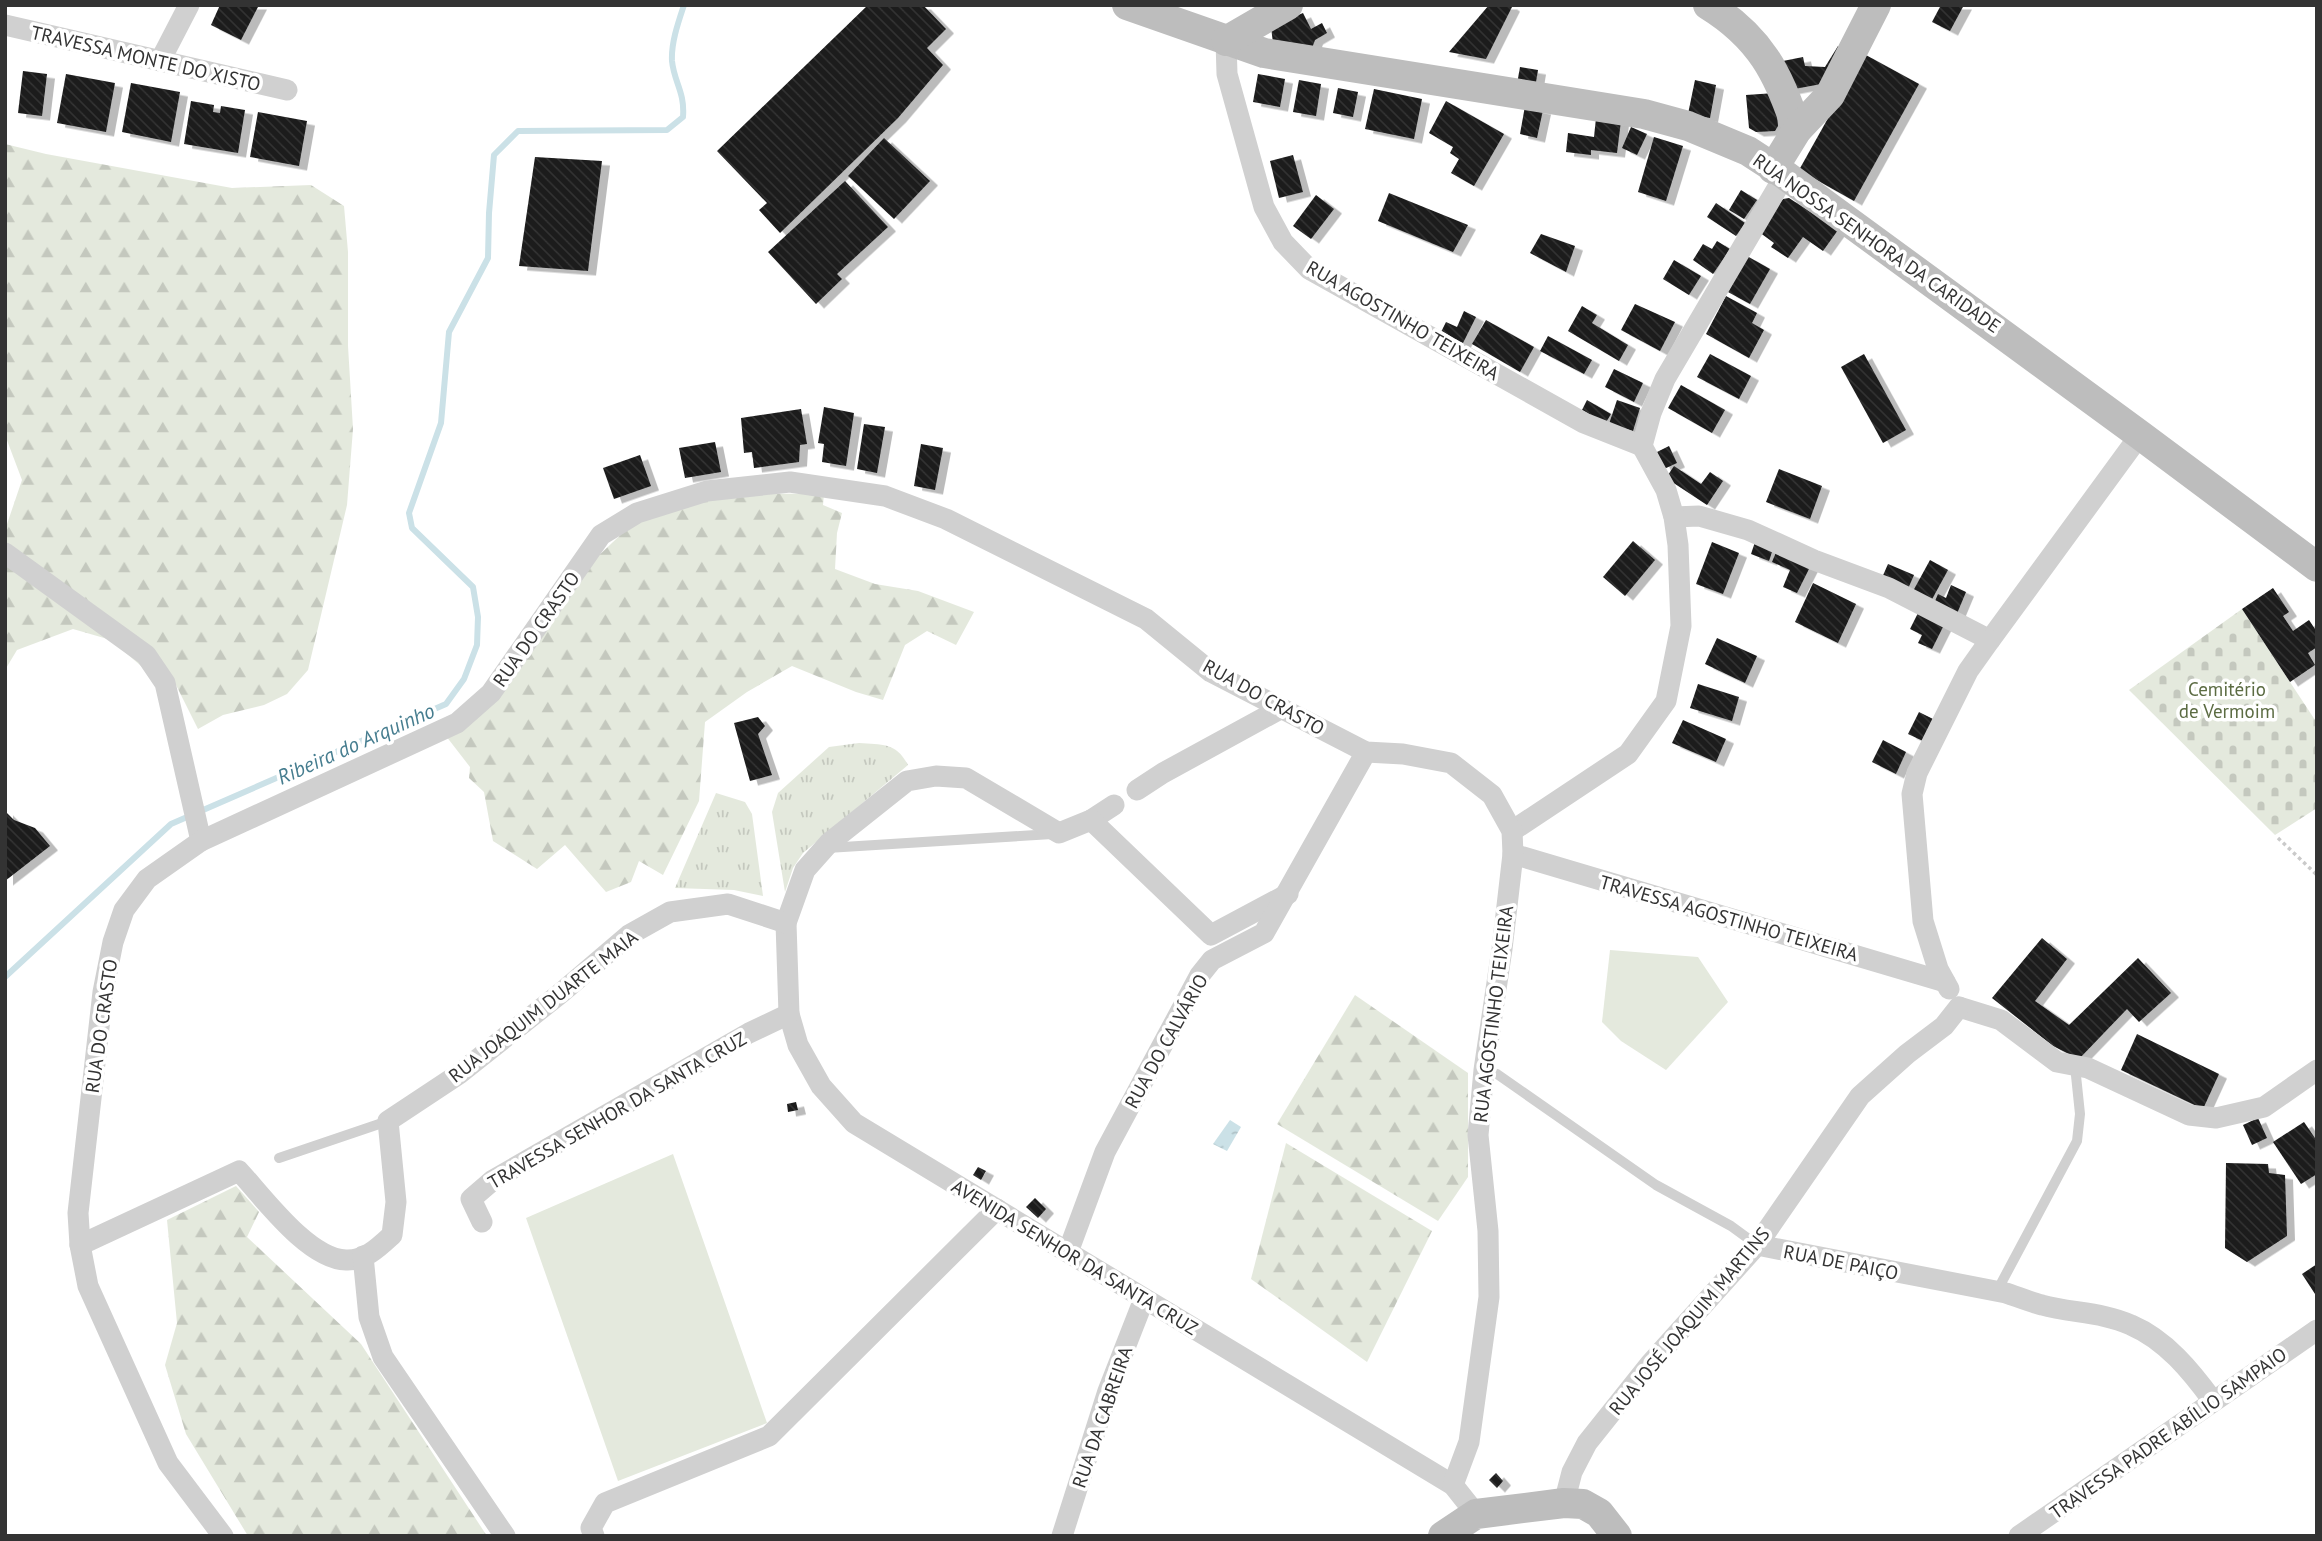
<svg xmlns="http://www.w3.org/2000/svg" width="2322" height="1541" viewBox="0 0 2322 1541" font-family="'PT Sans',sans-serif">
<defs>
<pattern id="grass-tufts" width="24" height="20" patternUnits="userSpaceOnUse" patternTransform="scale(1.75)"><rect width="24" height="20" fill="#e4e9dd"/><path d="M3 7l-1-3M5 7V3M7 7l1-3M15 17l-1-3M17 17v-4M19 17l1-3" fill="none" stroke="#c4c8be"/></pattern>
<pattern id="forest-firs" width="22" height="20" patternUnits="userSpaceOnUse" patternTransform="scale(1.75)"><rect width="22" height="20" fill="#e4e9dd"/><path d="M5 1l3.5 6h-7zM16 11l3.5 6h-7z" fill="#c4c8be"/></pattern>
<pattern id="cemetery-stones" width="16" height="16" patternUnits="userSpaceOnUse" patternTransform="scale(1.75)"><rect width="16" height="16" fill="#e4e9dd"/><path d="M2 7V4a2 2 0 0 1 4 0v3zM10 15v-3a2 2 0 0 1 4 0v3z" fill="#c4c8be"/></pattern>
<pattern id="water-ripples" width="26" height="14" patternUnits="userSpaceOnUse" patternTransform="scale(1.75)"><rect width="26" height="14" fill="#cbe1e7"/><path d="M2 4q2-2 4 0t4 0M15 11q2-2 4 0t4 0" fill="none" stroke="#afc2c7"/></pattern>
<pattern id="building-back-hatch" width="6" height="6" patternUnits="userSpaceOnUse" patternTransform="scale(1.75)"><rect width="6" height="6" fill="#1a1a1a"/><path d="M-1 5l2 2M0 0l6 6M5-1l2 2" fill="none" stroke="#333"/></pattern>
<filter id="shadow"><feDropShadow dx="8" dy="4.5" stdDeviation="0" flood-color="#0004"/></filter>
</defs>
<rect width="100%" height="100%" fill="#fff"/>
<g fill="url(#grass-tufts)">
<path d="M859,743C882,745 896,742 908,765L803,853L793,868L785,892L772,812L778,793L829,747Z"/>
<polygon points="716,793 745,802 752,814 763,896 734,890 675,888"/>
</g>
<g fill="url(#forest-firs)">
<polygon points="5,144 46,154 232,188 311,185 344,206 348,252 348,346 353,429 347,505 308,670 287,694 264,705 223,715 198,729 176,685 148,672 111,640 73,629 17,650 5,670 5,530 22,480 5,435"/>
<polygon points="701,493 824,494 823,505 842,513 837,533 835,569 875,584 918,591 974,612 956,645 927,631 905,645 883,700 856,692 792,666 747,692 705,722 699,801 663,875 639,861 631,882 606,892 565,845 537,869 493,841 484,792 469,778 470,767 446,736 593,561 633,523"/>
<polygon points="1355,995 1468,1073 1468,1177 1438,1221 1277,1124"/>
<polygon points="1286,1143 1432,1231 1367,1362 1251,1279"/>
<polygon points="236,1186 259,1212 247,1237 361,1344 487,1536 248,1536 186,1434 165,1365 177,1323 167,1220"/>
</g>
<polygon fill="url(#cemetery-stones)" points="2242,609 2317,723 2317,808 2275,835 2129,690"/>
<g fill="#e4e9dd">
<polygon points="1610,950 1698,957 1728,1002 1666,1070 1621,1041 1602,1022"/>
<polygon points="673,1154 767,1423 618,1481 526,1218"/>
</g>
<polygon fill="url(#water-ripples)" points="1230,1120 1241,1127 1227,1151 1213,1144"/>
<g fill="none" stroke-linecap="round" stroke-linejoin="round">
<path stroke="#cbe1e7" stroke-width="6" d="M5,977L171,824L446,704L464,679L477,645L478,617L473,587L412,528L409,513L441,423L449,332L488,258L489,213L494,155L518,131L667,130L683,117C685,92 674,82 672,61C671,43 678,23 684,5"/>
</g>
<g fill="url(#building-back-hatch)" filter="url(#shadow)">
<polygon points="220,5 259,5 241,40 211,25"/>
<polygon points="868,5 923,5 946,29 927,48 943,65 898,118 780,233 759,210 767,203 717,151"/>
<polygon points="1489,5 1509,5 1512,7 1486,59 1449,52"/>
<polygon points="1941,5 1964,5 1950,31 1932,22"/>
<polygon points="1303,13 1311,29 1322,23 1327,33 1315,40 1311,51 1273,43 1271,27"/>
<polygon points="1838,46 1846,50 1832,82 1789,90 1783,61 1803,57 1805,66 1825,67"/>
<polygon points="1864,54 1919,84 1854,201 1799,170"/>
<polygon points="1520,67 1538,70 1535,88 1517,84"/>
<polygon points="23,71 47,74 42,116 18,113"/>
<polygon points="66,74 115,83 106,132 57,123"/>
<polygon points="1258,74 1285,79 1280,107 1253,102"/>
<polygon points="1299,80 1321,84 1316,116 1293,112"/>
<polygon points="1695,80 1716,85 1710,118 1688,114"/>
<polygon points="131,83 180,92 171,142 122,132"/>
<polygon points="1338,88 1358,92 1353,117 1333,113"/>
<polygon points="1374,89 1422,99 1414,139 1365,129"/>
<polygon points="1775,93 1778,126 1775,131 1756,132 1749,128 1746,95"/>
<polygon points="191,101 214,105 213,112 220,113 221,106 245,110 238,153 184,144"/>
<polygon points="1446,101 1504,134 1474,186 1451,173 1459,159 1450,153 1453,147 1429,133"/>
<polygon points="1525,106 1543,110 1537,138 1520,134"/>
<polygon points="258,112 307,121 299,166 250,157"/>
<polygon points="1596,118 1621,121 1617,153 1591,150 1591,155 1566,152 1568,133 1594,137"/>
<polygon points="1631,127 1647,134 1637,155 1622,148"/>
<polygon points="1654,137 1683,146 1666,201 1638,192"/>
<polygon points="884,138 930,181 894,219 848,176"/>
<polygon points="1293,155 1303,192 1279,198 1270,161"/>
<polygon points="535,157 602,161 588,271 519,266"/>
<polygon points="845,181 888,227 837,274 842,279 816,304 768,252"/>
<polygon points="1741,190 1757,200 1744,219 1729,210"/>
<polygon points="1389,193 1468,225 1453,252 1378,221"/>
<polygon points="1316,195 1334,209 1311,239 1293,226"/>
<polygon points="1789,198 1838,230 1823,251 1803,237 1788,258 1771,247 1774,243 1759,232 1783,199"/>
<polygon points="1716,203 1745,223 1736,236 1707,217"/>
<polygon points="1541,234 1575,246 1566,272 1530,253"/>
<polygon points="1717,241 1730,249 1713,274 1693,260 1703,244 1712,249"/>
<polygon points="1747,256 1770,269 1750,304 1728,292"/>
<polygon points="1674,260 1701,276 1689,295 1663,279"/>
<polygon points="1726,296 1757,313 1752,323 1764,330 1749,358 1706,334"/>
<polygon points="1635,304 1675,322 1660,351 1621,330"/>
<polygon points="1582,306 1597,315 1592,323 1628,345 1619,361 1568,331"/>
<polygon points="1464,311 1476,317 1462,345 1440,334 1446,322 1457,327"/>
<polygon points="1486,320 1534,347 1520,372 1472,344"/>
<polygon points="1548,336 1592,360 1584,374 1540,351"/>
<polygon points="1710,354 1751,376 1739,399 1697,377"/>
<polygon points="1864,354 1906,430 1883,443 1841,367"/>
<polygon points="1614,369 1643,383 1634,402 1605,387"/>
<polygon points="1681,385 1725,410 1712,433 1668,408"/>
<polygon points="1587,400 1611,414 1605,424 1582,410"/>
<polygon points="1617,400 1640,408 1633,431 1609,424"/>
<polygon points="824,407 854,413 846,466 822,462 824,444 818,443"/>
<polygon points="801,409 807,444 800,445 799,462 754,468 752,452 744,453 741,418"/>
<polygon points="864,424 885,427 877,473 857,469"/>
<polygon points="715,442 721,472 685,478 679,448"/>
<polygon points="921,444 943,448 935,490 914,486"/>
<polygon points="1669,446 1677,463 1664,469 1657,452"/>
<polygon points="640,455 651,486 614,499 603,468"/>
<polygon points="1674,466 1701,484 1710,472 1723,481 1707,505 1666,478"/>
<polygon points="1779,469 1822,486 1810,519 1766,502"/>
<polygon points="1633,541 1655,560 1625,596 1603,577"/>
<polygon points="1712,542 1739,553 1723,594 1696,584"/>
<polygon points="1755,542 1773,549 1769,561 1751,554"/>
<polygon points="1777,550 1811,565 1797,593 1783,587 1790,570 1772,562"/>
<polygon points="1930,560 1948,570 1930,603 1912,593"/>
<polygon points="1888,564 1914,575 1907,591 1881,580"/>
<polygon points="1813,583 1856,604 1838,643 1795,622"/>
<polygon points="1951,585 1966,592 1956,616 1933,606 1938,594 1946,598"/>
<polygon points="2273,588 2289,612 2283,616 2293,631 2309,620 2317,632 2317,647 2308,653 2315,665 2290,682 2242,609"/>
<polygon points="1919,611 1945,623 1932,649 1918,643 1922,635 1910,629"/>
<polygon points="1717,638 1757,656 1745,683 1705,664"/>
<polygon points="1698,684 1739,697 1732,721 1690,708"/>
<polygon points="1919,712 1933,719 1923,741 1908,734"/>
<polygon points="758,717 765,726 758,734 772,775 750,781 734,723"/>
<polygon points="1683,720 1726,739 1716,762 1672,743"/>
<polygon points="1883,740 1906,752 1896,774 1872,762"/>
<polygon points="5,811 14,820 35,828 50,846 5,881"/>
<polygon points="2042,938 2067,959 2035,1001 2069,1025 2138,958 2171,993 2139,1022 2127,1009 2079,1059 2053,1046 1992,998"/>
<polygon points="2137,1034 2219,1074 2203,1109 2121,1070"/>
<polygon points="796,1102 798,1110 788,1112 787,1104"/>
<polygon points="2258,1118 2267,1138 2252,1145 2243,1125"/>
<polygon points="2304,1122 2317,1141 2317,1174 2301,1184 2273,1142"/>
<polygon points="2226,1163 2268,1164 2269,1173 2285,1175 2287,1236 2247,1262 2225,1248"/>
<polygon points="978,1167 986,1171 981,1180 973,1175"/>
<polygon points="1035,1198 1046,1209 1038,1218 1026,1207"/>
<polygon points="2317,1264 2317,1297 2302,1274"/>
<polygon points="1496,1473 1503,1481 1497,1488 1489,1480"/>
</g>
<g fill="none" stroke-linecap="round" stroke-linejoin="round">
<polyline stroke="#cacaca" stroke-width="3.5" stroke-dasharray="3.5 3.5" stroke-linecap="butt" points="2278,838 2317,875"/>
<g stroke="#d0d0d0" stroke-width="10">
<polyline points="827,848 1052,834"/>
<polyline points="1484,1070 1497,1074 1656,1185 1731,1226 1757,1245"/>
<polyline points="279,1158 388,1121"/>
<polyline points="1997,1291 2077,1141 2080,1114 2075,1066"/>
</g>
<g stroke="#d0d0d0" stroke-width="21">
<polyline points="5,25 287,90"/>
<polyline points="1226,41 1227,74 1264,207 1283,242 1309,269 1584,423 1642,446"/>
<polyline points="160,61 189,5"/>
<polyline points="1674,517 1699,516 1748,530 1814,560 1889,588 1990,640 2140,435"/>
<polyline points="5,553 146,655 165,683 201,841"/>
<polyline points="1137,790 1163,773 1280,709"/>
<polyline points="1114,805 1091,820 1059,833 966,778 936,776 907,781 829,843 805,870 786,923 789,1014 798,1045 821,1086 854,1123 1453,1485 1476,1514"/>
<polyline points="1091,820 1211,935 1288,894"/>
<polyline points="1512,831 1628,754 1666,701 1681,626 1678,545 1674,517 1666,490 1642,446 1651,413 1665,379 1785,175"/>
<polyline points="1513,854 1945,982"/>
<polyline points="1949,989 1938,969 1923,921 1912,794 1917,773 1968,671 1990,640"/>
<polyline points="1959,1007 2001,1020 2057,1062 2088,1068 2189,1115 2216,1118 2264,1107 2317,1070"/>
<polyline points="482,1222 471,1199 493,1180 749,1033 789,1014"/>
<path d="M80,1245L239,1171C263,1197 308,1259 346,1260C365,1261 379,1247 392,1235L396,1202L388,1121L459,1074L561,993L629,935L670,912L728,904L786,923"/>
<path d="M1757,1245L2006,1293C2018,1297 2030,1302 2042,1305C2071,1313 2103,1312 2131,1325C2166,1340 2191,1371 2213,1401"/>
<polyline points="1068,1252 1105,1152 1200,975 1212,960 1264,933 1366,752"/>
<polyline points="363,1256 369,1317 383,1357 505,1536"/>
<polyline points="1564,1503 1572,1472 1587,1443 1650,1364 1757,1245 1860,1096 1907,1054 1944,1026 1959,1007"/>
<polyline points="223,1536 168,1463 88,1286 80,1245 78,1213 103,992 113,942 124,910 147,879 201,841 457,723 491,693 601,535 637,513 707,491 790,482 885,496 946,519 1146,619 1211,672 1366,752 1403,754 1451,763 1492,795 1512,831 1513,854 1502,949 1484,1070 1478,1135 1488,1231 1489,1297 1469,1442 1453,1485"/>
<polyline points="594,1536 591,1528 605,1503 769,1436 997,1209"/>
<polyline points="1062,1536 1108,1391 1144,1299"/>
<polyline points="2019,1536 2317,1330"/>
</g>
<g stroke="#bdbdbd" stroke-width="30">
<polyline points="1127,5 1264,53 1644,114 1688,126 1748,151 1785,175 2140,435 2317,567"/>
<path d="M1708,5C1760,37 1779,74 1797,130"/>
<polyline points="1226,41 1288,5"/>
<polyline points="1773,169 1797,130 1830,95 1876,5"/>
<polyline points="1443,1536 1476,1514 1564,1503 1583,1504 1599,1513 1617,1536"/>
</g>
</g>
<g text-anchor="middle" stroke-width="7" stroke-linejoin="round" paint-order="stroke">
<g font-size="19" fill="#333" stroke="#fff">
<text transform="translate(146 58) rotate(13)" y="7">TRAVESSA MONTE DO XISTO</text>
<text transform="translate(1877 243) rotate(35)" y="7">RUA NOSSA SENHORA DA CARIDADE</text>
<text transform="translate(1403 320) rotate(30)" y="7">RUA AGOSTINHO TEIXEIRA</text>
<text transform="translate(536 629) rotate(-55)" y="7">RUA DO CRASTO</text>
<text transform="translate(1264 697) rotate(29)" y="7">RUA DO CRASTO</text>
<text transform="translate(1729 918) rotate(16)" y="7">TRAVESSA AGOSTINHO TEIXEIRA</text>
<text transform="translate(543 1006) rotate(-38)" y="7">RUA JOAQUIM DUARTE MAIA</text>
<text transform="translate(1493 1014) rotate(-83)" y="7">RUA AGOSTINHO TEIXEIRA</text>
<text transform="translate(101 1026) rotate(-82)" y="7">RUA DO CRASTO</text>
<text transform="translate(1166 1041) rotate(-61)" y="7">RUA DO CALVÁRIO</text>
<text transform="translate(617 1110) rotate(-30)" y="7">TRAVESSA SENHOR DA SANTA CRUZ</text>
<text transform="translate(1075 1257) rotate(31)" y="7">AVENIDA SENHOR DA SANTA CRUZ</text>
<text transform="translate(1841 1262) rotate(11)" y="7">RUA DE PAIÇO</text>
<text transform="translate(1689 1321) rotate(-50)" y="7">RUA JOSÉ JOAQUIM MARTINS</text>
<text transform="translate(1102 1417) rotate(-71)" y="7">RUA DA CABREIRA</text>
<text transform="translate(2168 1433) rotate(-35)" y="7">TRAVESSA PADRE ABÍLIO SAMPAIO</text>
</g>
<g font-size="19" fill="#5c6c43" stroke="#fff">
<text x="2227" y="696">Cemitério<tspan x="2227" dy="22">de Vermoim</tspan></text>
</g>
<g font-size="21" font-style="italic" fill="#467d8f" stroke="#fff">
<text transform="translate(356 744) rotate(-24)" y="7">Ribeira do Arquinho</text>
</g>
</g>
<rect width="2322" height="1541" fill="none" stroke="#333333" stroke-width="14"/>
</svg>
